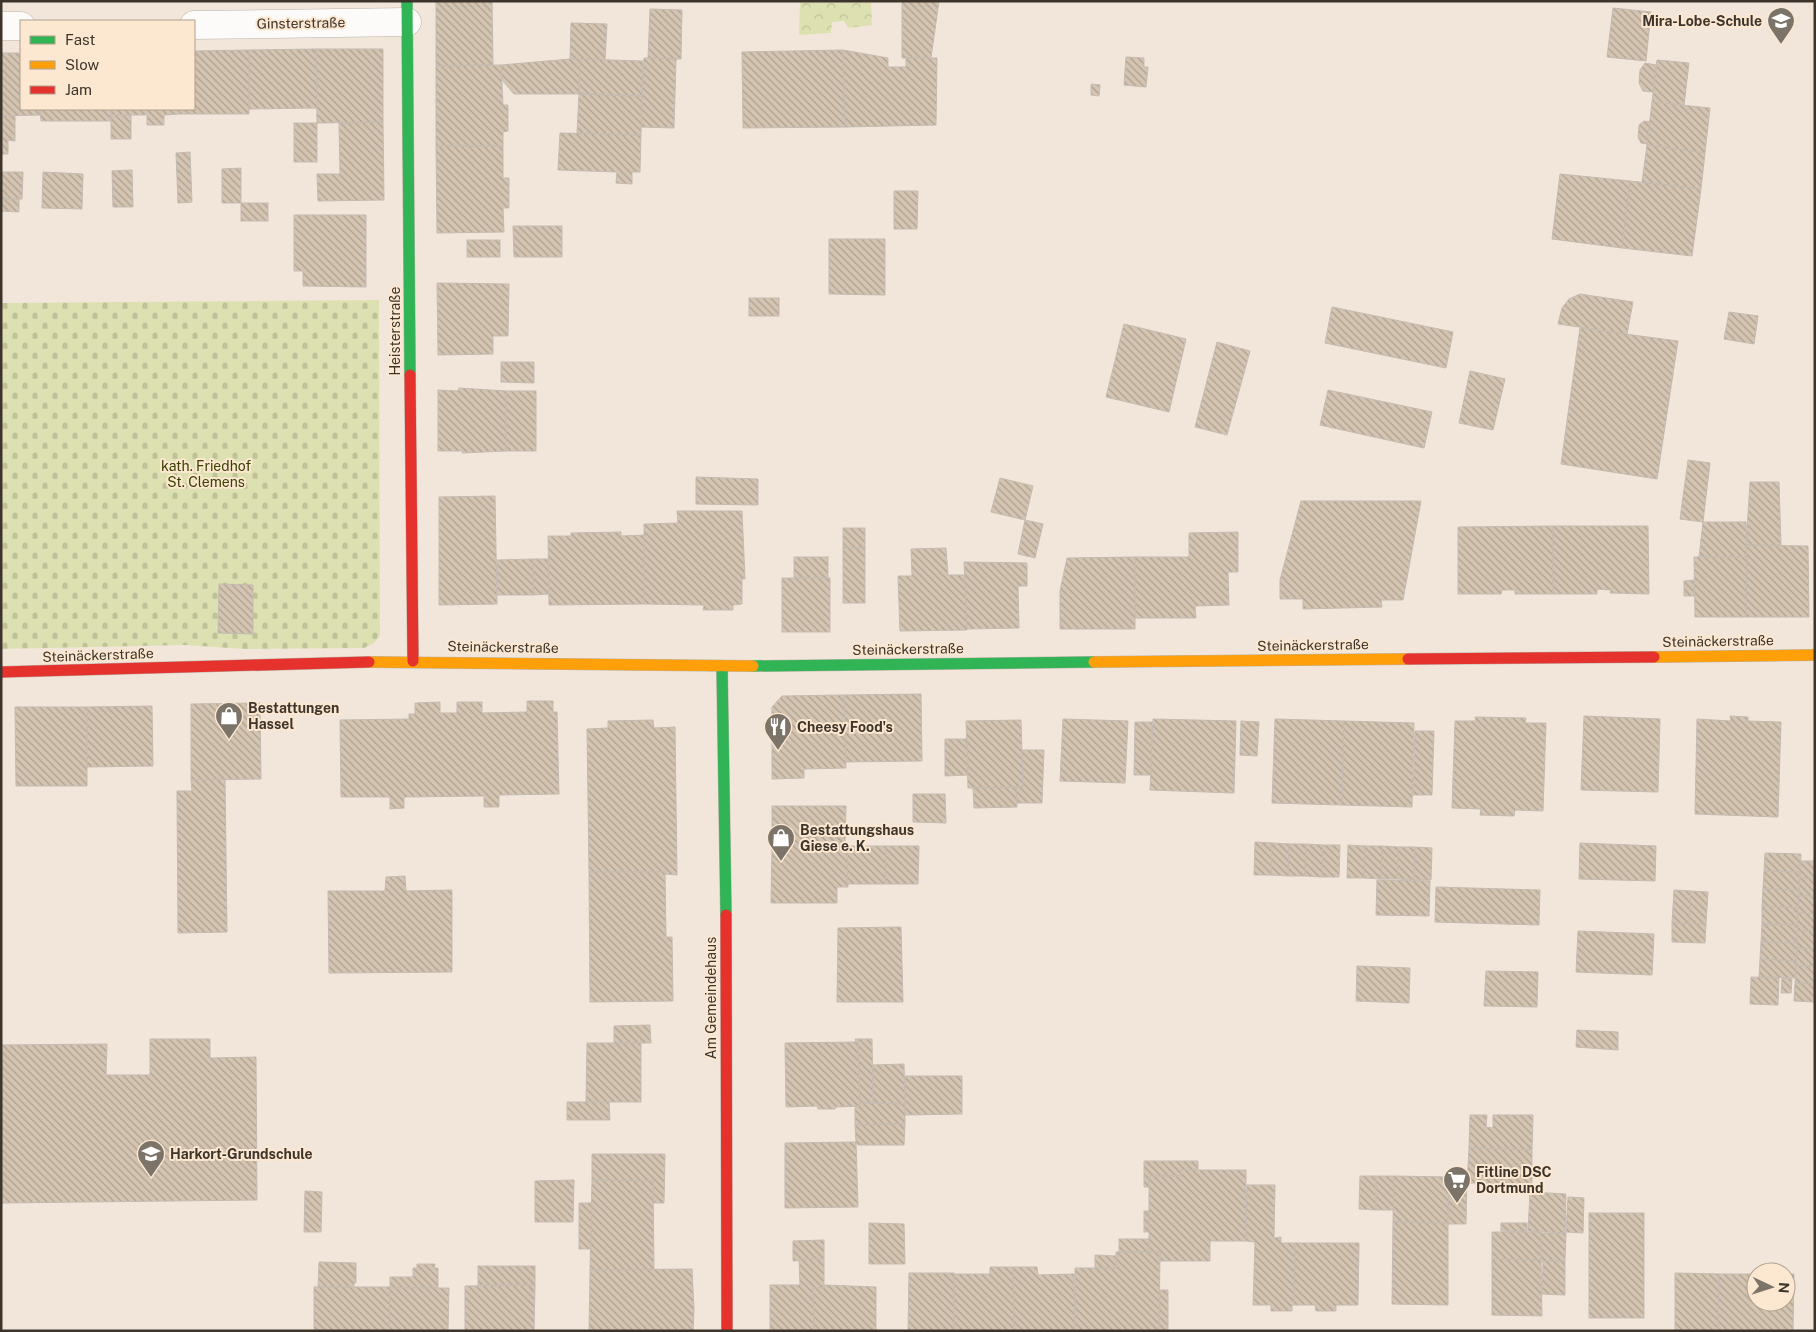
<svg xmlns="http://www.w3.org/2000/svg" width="1816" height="1332" viewBox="0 0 1816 1332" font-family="'Public Sans',sans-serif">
<defs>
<pattern id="cemetery-stones" width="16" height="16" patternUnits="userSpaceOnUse" patternTransform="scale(1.25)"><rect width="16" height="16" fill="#dde1b2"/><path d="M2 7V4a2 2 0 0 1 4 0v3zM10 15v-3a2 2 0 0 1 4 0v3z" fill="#bfc299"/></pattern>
<pattern id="park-crowns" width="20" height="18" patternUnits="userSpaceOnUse" patternTransform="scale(1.25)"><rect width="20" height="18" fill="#dde1b2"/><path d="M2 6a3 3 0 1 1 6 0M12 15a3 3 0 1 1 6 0" fill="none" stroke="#bfc299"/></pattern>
<pattern id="building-back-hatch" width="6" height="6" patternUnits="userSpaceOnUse" patternTransform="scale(1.25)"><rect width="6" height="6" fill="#d4c4b1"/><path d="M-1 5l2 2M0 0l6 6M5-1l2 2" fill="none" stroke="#ada090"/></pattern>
</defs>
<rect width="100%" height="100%" fill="#f2e6da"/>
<polygon fill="url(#cemetery-stones)" points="379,300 380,635 374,643 364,648 243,649 185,645 1,649 1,303"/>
<polygon fill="url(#park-crowns)" points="800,1 871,1 872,25 848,28 844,21 832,22 831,33 799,35"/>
<g fill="url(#building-back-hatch)" stroke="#c4bbb1">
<polygon points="436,1 492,1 493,65 436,66"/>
<polygon points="902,1 939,1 931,58 902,58"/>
<polygon points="1613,8 1651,12 1646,61 1607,57"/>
<polygon points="650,9 682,10 681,59 648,58"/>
<polygon points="571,23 607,24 605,60 570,59"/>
<polygon points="316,49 383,49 383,122 317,123"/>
<polygon points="316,49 317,108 249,109 249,50"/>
<polygon points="249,50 249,114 179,114 179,109 194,109 194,51"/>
<polygon points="843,50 845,127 743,128 742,52"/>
<polygon points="843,50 888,58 888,67 906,67 906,58 937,58 936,125 845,127"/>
<polygon points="1,53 21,53 21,109 40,109 40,115 1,116"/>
<polygon points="1126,57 1144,58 1144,67 1148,67 1146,87 1124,85"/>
<polygon points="644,58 676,59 674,128 641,127"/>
<polygon points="570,59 580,59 579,94 514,94 502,80 501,65"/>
<polygon points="580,59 643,61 642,96 579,94"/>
<polygon points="1657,60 1689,63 1684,105 1652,102"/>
<polygon points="1645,63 1656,65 1653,92 1643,91 1639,83 1640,70"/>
<polygon points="501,65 503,105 508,105 508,131 503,132 503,146 436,146 436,66"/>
<polygon points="1091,84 1100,85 1099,96 1091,95"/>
<polygon points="579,94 642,96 641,135 577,133"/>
<polygon points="1652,102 1710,108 1705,153 1647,145"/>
<polygon points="40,109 111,109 111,121 41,121"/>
<polygon points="111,109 179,109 179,114 164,115 164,125 147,125 147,115 111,115"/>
<rect x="111" y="115" width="20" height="24"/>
<polygon points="1,116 15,116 15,141 8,140 8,154 1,154"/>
<polygon points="1644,121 1650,122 1647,144 1641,143 1638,137 1639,125"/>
<polygon points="383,122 384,200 318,201 317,174 340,174 339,123"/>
<rect x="294" y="123" width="23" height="39"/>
<polygon points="560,133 641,135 640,172 632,172 632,184 616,183 617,172 558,170"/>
<polygon points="1647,145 1705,153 1701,189 1642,182"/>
<polygon points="436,146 503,146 503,178 509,178 509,208 503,208 504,232 437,233"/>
<polygon points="190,152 192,202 178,203 176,153"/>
<polygon points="241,168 241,203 222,203 222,169"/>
<polygon points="132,170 133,207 113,207 112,171"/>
<polygon points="1,172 23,172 22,199 1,199"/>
<polygon points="43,172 83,174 82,209 42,208"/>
<polygon points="1560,174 1630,181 1622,248 1552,239"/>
<polygon points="1630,181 1701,189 1692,256 1622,248"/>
<polygon points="894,191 918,191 917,229 894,229"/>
<polygon points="1,199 19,199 19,212 1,211"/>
<rect x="241" y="203" width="27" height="18"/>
<polygon points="294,215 366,215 366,287 303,286 303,271 294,271"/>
<polygon points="513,226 562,226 562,257 514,257"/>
<polygon points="829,239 885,239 885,295 829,294"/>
<rect x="467" y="240" width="33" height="17"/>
<polygon points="437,283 509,284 508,336 493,336 493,354 438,355"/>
<polygon points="1580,294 1633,302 1627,334 1558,324 1562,308 1569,299"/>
<rect x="749" y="298" width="30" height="18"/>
<polygon points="1332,307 1453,332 1446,368 1325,343"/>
<polygon points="1729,312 1758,316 1754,344 1724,339"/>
<polygon points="1124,324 1186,339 1169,412 1106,397"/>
<polygon points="1580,328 1678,341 1657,479 1561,464"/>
<polygon points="1217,342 1250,351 1227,435 1195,427"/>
<polygon points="501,362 534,362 534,383 501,382"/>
<polygon points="1470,371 1505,379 1493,430 1459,423"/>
<polygon points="459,388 506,391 506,451 462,453 463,451 438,451 438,390 458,391"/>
<polygon points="1328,390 1432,412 1424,448 1320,425"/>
<rect x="506" y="391" width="30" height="60"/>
<polygon points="1688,460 1710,463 1703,522 1680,519"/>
<polygon points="696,477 758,479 758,505 696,504"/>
<polygon points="1000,478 1033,486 1025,520 991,512"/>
<polygon points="1750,482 1779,482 1781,546 1746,545"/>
<polygon points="495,496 497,604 439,605 439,497"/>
<polygon points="1301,501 1421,501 1403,600 1381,600 1382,607 1303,609 1303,599 1280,599 1280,580"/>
<polygon points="677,511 742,511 745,579 742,579 742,604 733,605 733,610 703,610 704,605 644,604 644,524 678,523"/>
<polygon points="1025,520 1043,524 1035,558 1018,554"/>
<polygon points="1703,522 1746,522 1747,557 1699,557"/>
<polygon points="1553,526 1553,594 1515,594 1515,590 1502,590 1501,594 1458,594 1458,527"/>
<polygon points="1553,526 1648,526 1649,594 1610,593 1611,590 1597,589 1597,594 1553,594"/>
<rect x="843" y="528" width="22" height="20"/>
<polygon points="621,532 621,536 644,535 644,604 549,605 548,536 571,536 571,533"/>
<polygon points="1238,532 1238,572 1228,572 1229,605 1195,606 1196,618 1135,618 1135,557 1189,557 1189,533"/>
<polygon points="1746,545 1808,546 1809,617 1746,617"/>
<rect x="843" y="548" width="22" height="55"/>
<polygon points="946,548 948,575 965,575 967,630 900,631 898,576 912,576 911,549"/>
<rect x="794" y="557" width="34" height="21"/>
<polygon points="1135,557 1135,629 1060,629 1060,591 1067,558"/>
<polygon points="1694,557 1747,557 1746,617 1695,617"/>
<polygon points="533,559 548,559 549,594 533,595"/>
<polygon points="533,559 533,595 497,595 497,560"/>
<polygon points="964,562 1027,563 1027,586 1018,586 1019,628 967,629"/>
<rect x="782" y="578" width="48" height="54"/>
<polygon points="1694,580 1694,596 1684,596 1684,581"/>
<polygon points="219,584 253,585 253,634 218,633"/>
<polygon points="921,694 922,761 845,762 844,695"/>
<polygon points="844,695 846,768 804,769 804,778 772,779 772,707 782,696"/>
<polygon points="527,701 553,701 553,712 557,712 559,794 499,795 499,807 484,807 484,796 404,797 404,808 390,809 390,797 341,797 340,720 409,719 409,714 415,714 415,703 440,702 440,713 457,713 457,702 482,702 482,713 527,712"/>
<polygon points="260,703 261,779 191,780 191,704"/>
<polygon points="152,706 153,766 87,767 87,707"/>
<polygon points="15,707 87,707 87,786 16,786"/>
<polygon points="1584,716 1660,719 1658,792 1581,790"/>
<polygon points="1730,716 1748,717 1748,721 1781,722 1778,817 1695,814 1697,719 1731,721"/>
<polygon points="1475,717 1526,718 1525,723 1546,723 1543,811 1515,810 1514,816 1480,815 1481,809 1452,808 1455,721 1476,721"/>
<polygon points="1063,719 1128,721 1125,783 1060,781"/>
<polygon points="1153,719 1236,721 1234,793 1150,790"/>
<polygon points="1275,719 1344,721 1342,805 1272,803"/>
<polygon points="653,720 654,728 675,727 677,875 665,874 665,872 589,872 587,729 608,728 608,721"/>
<polygon points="1021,720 1023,787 968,788 966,721"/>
<polygon points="1241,721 1259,722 1257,756 1240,755"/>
<polygon points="1344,721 1414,723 1412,807 1342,805"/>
<polygon points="1135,722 1152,722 1151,775 1134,775"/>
<polygon points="1415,731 1434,731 1432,795 1413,795"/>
<polygon points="945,739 967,739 968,775 945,776"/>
<polygon points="1022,750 1044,750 1042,803 1016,803 1016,787 1023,787"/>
<polygon points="225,779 227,932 178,933 177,791 192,791 191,780"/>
<polygon points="1016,787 1017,807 974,808 973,788"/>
<polygon points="913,794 945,794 946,823 913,822"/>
<polygon points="772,806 846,806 845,846 772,845"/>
<polygon points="1255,842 1272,843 1271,875 1254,875"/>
<polygon points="1272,843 1289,844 1288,876 1271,875"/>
<polygon points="1580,843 1656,846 1655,881 1579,879"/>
<polygon points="1289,844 1306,844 1305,876 1288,876"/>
<polygon points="1306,844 1323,845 1322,877 1305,876"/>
<polygon points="772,845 848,846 848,887 837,887 837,903 771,903"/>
<polygon points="1323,845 1340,845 1339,877 1322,877"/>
<polygon points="1348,845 1365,846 1364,878 1347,878"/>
<polygon points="848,846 886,846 885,884 847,884"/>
<polygon points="886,846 919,846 918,884 885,884"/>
<polygon points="1365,846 1382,846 1381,879 1364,878"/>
<polygon points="1382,846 1398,847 1397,879 1381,879"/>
<polygon points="1398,847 1415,847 1414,880 1397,879"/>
<polygon points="1415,847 1432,848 1431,880 1414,880"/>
<polygon points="1765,853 1801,854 1800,872 1764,871"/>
<polygon points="1800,861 1815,861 1815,879 1800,878"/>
<polygon points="1764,871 1800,872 1799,890 1763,889"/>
<polygon points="589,872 665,872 666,937 672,937 673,1001 590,1002"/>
<polygon points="405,876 406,891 452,890 452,972 329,973 328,891 385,891 386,877"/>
<polygon points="1800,878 1815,879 1815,896 1799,896"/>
<polygon points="1377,880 1430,881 1429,916 1376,915"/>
<polygon points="1436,887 1540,890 1539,925 1435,922"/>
<polygon points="1763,889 1799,890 1798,908 1762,906"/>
<polygon points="1674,890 1691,891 1689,924 1672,923"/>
<polygon points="1691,891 1708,892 1706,924 1689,924"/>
<polygon points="1799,896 1815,896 1815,914 1798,913"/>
<polygon points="1762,906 1798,908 1798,925 1762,924"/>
<polygon points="1798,913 1815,914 1815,931 1797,931"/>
<polygon points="1672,923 1706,924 1705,943 1672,942"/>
<polygon points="1762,924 1798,925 1797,943 1761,942"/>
<polygon points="901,927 903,1002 837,1002 838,928"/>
<polygon points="1578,931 1654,934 1652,975 1576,972"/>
<polygon points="1797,931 1815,931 1815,949 1797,948"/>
<polygon points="1761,942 1797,943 1796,961 1760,959"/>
<polygon points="1797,948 1815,949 1815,966 1796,966"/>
<polygon points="1760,959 1796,961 1795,978 1759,977"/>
<polygon points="1357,966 1410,968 1409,1003 1356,1001"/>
<polygon points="1796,966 1815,966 1815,984 1795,983"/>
<polygon points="1486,971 1538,972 1537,1007 1484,1006"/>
<polygon points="1751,977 1779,978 1778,1005 1750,1004"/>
<polygon points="1782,978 1792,979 1791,993 1781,993"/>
<polygon points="1795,983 1815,984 1815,1002 1794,1001"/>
<polygon points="650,1025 651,1043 614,1043 614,1026"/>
<polygon points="1577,1030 1618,1032 1618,1050 1576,1047"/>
<polygon points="150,1039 210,1039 210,1058 256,1057 257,1200 1,1203 1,1045 107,1044 106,1075 150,1075"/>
<polygon points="855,1039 858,1039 860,1106 836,1107 835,1109 818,1109 817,1106 786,1107 785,1043 856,1042"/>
<polygon points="858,1039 872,1039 873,1103 860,1103"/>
<polygon points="587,1043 641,1043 641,1102 586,1102"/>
<polygon points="904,1064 905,1104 873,1103 873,1065"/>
<polygon points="905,1076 962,1076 962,1114 905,1115"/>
<polygon points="567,1102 609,1102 610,1120 567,1120"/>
<polygon points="860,1103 905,1104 905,1124 855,1125 855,1106 860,1106"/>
<polygon points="1470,1115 1487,1115 1486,1127 1493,1128 1493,1115 1533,1115 1532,1150 1469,1148"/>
<polygon points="905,1124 904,1145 858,1145 856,1142 855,1125"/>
<polygon points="856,1142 858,1207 785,1208 785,1143"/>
<polygon points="1469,1148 1532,1150 1532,1184 1467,1183"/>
<polygon points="592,1154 665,1154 664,1203 653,1203 653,1181 592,1180"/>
<polygon points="1144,1161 1198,1161 1198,1170 1181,1170 1181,1176 1149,1176 1149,1187 1144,1187"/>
<polygon points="1181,1170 1246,1170 1246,1241 1210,1241 1210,1261 1160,1261 1160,1252 1149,1252 1149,1176 1181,1176"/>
<polygon points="1360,1176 1376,1176 1376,1210 1359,1209"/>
<rect x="1376" y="1176" width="18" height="34"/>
<polygon points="1394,1176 1449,1177 1448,1223 1393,1222"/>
<polygon points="1449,1177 1467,1177 1466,1224 1448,1224"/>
<polygon points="574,1180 573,1222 535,1222 535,1181"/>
<polygon points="592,1180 653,1181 654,1270 590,1270"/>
<polygon points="1247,1185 1275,1185 1274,1238 1281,1237 1281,1243 1295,1243 1294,1305 1292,1305 1292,1311 1271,1311 1271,1305 1253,1305 1255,1242 1246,1241"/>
<polygon points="305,1191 322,1192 321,1232 304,1232"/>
<polygon points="1530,1192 1566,1194 1565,1233 1528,1231"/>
<polygon points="1568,1197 1584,1198 1583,1233 1566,1232"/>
<polygon points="579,1203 592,1203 591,1249 579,1249"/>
<rect x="1144" y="1211" width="5" height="21"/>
<rect x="1589" y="1213" width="55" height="105"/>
<polygon points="1393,1222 1448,1223 1448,1305 1392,1304"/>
<polygon points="869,1223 904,1224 905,1264 869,1264"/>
<polygon points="1501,1223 1527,1223 1527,1232 1501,1231"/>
<polygon points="1492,1232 1541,1232 1541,1260 1492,1259"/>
<polygon points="1541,1233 1566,1233 1565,1261 1541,1261"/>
<rect x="1119" y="1239" width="30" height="13"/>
<polygon points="824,1240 824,1259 793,1261 793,1241"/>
<polygon points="1295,1243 1359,1243 1358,1305 1336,1305 1336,1311 1316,1311 1315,1305 1294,1305"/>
<polygon points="1116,1252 1160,1252 1159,1331 1075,1331 1075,1268 1116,1268"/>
<polygon points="1095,1255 1116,1256 1116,1268 1095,1268"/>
<polygon points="799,1259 824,1259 824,1288 813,1288 814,1331 770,1331 770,1285 800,1285"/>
<polygon points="1492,1259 1541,1260 1542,1316 1492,1315"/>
<polygon points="1543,1261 1565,1261 1565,1295 1542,1294"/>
<polygon points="319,1262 356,1263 356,1283 354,1283 354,1287 318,1287"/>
<polygon points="417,1264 435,1264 434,1268 438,1268 438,1288 390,1288 390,1277 413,1277 413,1268 417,1268"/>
<rect x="478" y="1266" width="57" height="19"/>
<polygon points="990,1267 1013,1267 1014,1331 954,1331 954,1274 990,1274"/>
<polygon points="1013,1267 1037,1267 1038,1275 1074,1274 1075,1331 1014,1331"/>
<polygon points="692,1269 694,1310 693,1331 589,1331 590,1270"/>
<polygon points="909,1273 954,1273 954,1331 908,1331"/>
<polygon points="1675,1273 1719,1274 1718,1331 1675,1331"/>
<polygon points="1719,1274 1756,1274 1756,1302 1786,1302 1786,1274 1794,1274 1793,1331 1718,1331"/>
<polygon points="535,1285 534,1331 465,1331 465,1286"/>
<polygon points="824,1285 876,1287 876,1331 814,1331 813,1288 824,1288"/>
<polygon points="314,1287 390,1287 389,1331 314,1331"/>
<polygon points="390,1288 449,1288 448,1331 389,1331"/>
<polygon points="1160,1290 1168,1290 1168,1331 1159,1331"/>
</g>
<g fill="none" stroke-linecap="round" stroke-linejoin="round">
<defs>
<g id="street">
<polyline points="194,25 407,22"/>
<polyline points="1,26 21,26"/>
</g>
<g id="fast">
<polyline points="407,1 410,375"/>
<polyline points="722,666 726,915"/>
<polyline points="753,666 1094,662"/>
</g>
<g id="slow">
<polyline points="1654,657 1815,655"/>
<polyline points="369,662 753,666"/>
<polyline points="1094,662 1408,659"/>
</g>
<g id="jam">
<polyline points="410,375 413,661"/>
<polyline points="1408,659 1654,657"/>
<polyline points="1,672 369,662"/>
<polyline points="726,915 727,1331"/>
</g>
</defs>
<use href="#street" stroke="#bbb2a8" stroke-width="29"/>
<use href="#fast" stroke="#bbb2a8" stroke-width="12"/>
<use href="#slow" stroke="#bbb2a8" stroke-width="12"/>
<use href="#jam" stroke="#bbb2a8" stroke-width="12"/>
<use href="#street" stroke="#fdfbf9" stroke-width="28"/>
<use href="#fast" stroke="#30b455" stroke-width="11"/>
<use href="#slow" stroke="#ff9f0a" stroke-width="11"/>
<use href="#jam" stroke="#e5322d" stroke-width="11"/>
</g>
<defs>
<symbol id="school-pin" viewBox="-11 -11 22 30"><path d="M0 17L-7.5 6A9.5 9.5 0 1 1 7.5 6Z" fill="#7c7369" stroke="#fce7d0"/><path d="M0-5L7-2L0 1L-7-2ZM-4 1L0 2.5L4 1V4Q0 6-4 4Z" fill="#fff"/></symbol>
<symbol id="shop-pin" viewBox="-11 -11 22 30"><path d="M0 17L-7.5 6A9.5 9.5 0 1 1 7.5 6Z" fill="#7c7369" stroke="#fce7d0"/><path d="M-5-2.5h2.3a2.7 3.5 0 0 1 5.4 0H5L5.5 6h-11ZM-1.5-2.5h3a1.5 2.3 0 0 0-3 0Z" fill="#fff"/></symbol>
<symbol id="restaurant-pin" viewBox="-11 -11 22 30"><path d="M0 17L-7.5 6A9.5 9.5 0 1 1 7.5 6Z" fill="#7c7369" stroke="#fce7d0"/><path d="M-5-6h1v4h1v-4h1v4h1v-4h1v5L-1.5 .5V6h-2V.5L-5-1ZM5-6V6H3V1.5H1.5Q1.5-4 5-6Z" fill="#fff"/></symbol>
<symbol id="supermarket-pin" viewBox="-11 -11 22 30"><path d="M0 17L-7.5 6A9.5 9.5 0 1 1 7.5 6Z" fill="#7c7369" stroke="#fce7d0"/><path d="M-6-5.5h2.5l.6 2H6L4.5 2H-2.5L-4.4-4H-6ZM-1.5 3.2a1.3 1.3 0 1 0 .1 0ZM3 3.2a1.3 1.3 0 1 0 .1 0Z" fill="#fff"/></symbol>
</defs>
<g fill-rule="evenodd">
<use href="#school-pin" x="1765" y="5" width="32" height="43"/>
<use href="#shop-pin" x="213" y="700" width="32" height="43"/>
<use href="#restaurant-pin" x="762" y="711" width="32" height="43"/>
<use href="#shop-pin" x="765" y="822" width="32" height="43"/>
<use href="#school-pin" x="135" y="1138" width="32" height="43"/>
<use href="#supermarket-pin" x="1441" y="1164" width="32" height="43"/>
</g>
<g text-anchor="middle" stroke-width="4" stroke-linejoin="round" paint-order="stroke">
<g font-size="14" font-weight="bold" fill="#3d352c" stroke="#fce7d0" text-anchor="start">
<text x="1762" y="26" text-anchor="end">Mira-Lobe-Schule</text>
<text x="248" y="713">Bestattungen<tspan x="248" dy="16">Hassel</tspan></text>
<text x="797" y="732">Cheesy Food's</text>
<text x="800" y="835">Bestattungshaus<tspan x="800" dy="16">Giese e. K.</tspan></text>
<text x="170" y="1159">Harkort-Grundschule</text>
<text x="1476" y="1177">Fitline DSC<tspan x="1476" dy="16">Dortmund</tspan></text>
</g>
<g font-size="14" fill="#3d352c" stroke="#fce7d0">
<text transform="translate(301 23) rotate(-1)" y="5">Ginsterstraße</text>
<text transform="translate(395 331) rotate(-90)" y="5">Heisterstraße</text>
<text transform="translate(1718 641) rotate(-1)" y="5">Steinäckerstraße</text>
<text transform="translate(1313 645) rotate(-1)" y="5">Steinäckerstraße</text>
<text transform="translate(503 647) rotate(1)" y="5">Steinäckerstraße</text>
<text transform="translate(908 649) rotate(-1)" y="5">Steinäckerstraße</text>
<text transform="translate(98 655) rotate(-2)" y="5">Steinäckerstraße</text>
<text transform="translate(711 998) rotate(-90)" y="5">Am Gemeindehaus</text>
</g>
<g font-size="14" fill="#374101" stroke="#fce7d0">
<text x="206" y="471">kath. Friedhof<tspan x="206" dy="16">St. Clemens</tspan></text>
</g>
</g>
<rect width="1816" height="1332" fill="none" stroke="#3d352c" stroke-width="5"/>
<rect x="20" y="20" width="175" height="90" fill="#fce7d0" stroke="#b0a08e"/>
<rect x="30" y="36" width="25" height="8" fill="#30b455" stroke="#b0a08e"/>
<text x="65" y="45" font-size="15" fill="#3d352c">Fast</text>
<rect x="30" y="61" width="25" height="8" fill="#ff9f0a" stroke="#b0a08e"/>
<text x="65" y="70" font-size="15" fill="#3d352c">Slow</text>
<rect x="30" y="86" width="25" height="8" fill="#e5322d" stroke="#b0a08e"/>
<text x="65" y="95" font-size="15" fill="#3d352c">Jam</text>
<g transform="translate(1771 1287) rotate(94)"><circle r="24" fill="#fce7d0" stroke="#b0a08e"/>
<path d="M0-4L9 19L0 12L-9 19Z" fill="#7c7369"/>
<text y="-8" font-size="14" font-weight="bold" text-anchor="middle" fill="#3d352c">N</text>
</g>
</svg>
